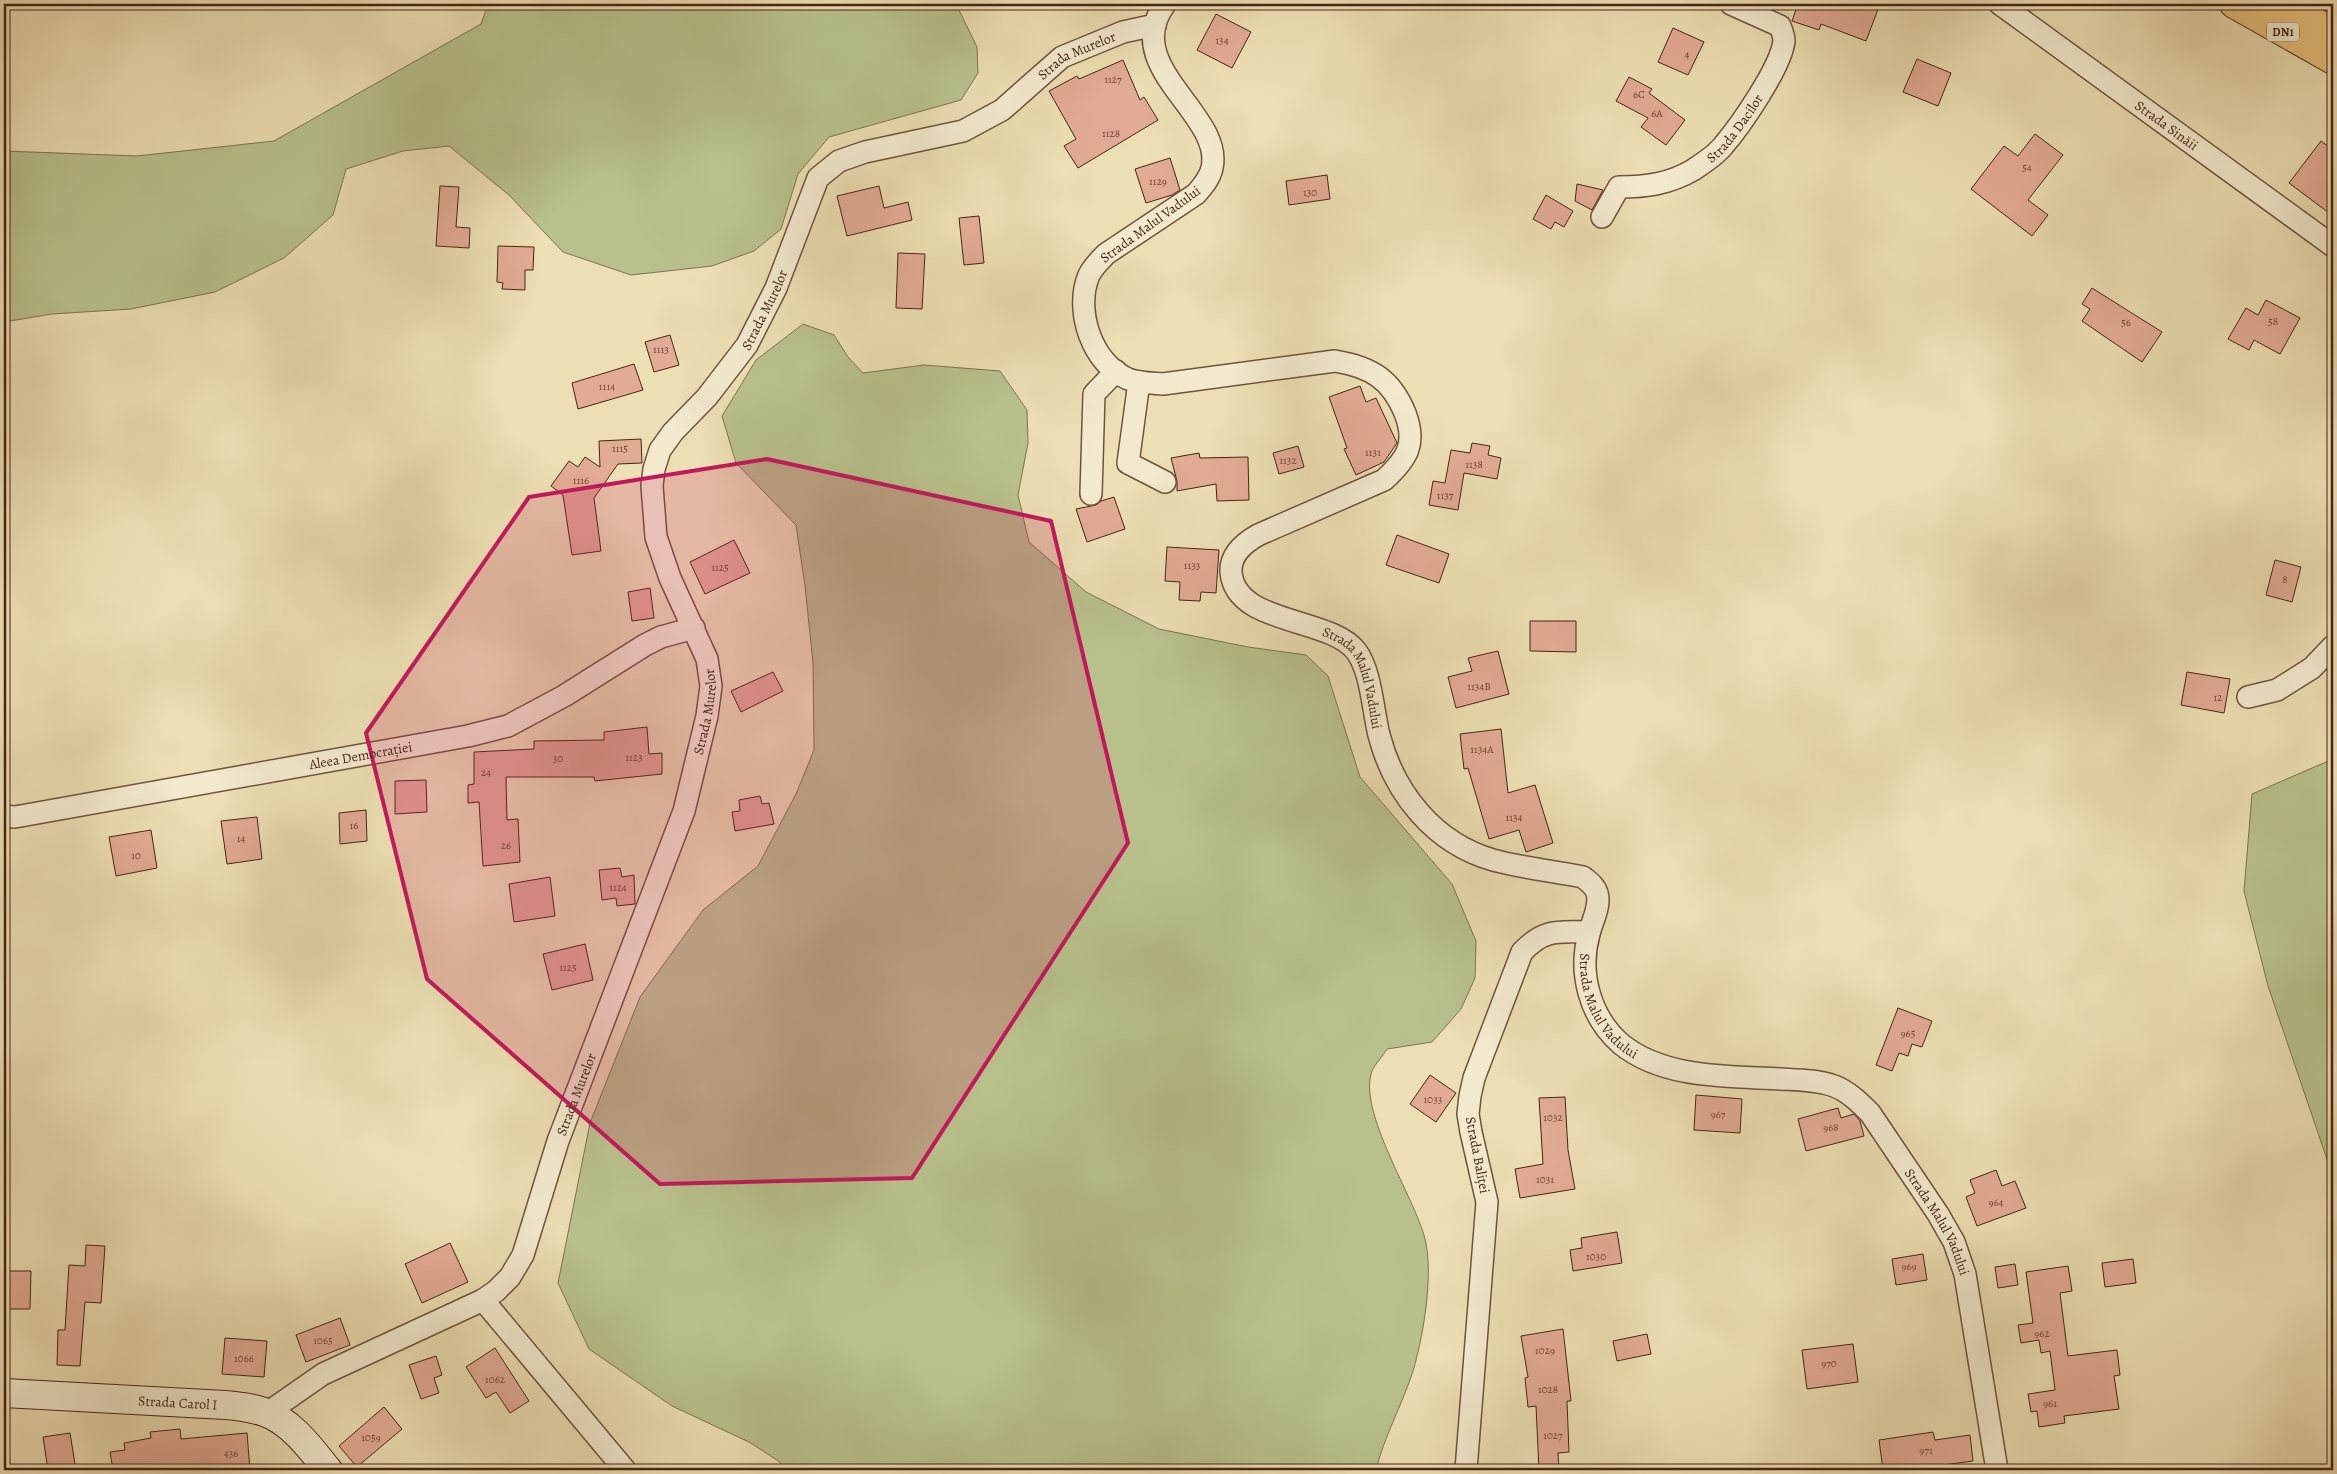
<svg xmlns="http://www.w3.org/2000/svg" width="2337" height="1474" viewBox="0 0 2337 1474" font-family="Alegreya,serif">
<rect width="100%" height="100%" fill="#ecdfb3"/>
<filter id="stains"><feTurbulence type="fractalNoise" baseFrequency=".004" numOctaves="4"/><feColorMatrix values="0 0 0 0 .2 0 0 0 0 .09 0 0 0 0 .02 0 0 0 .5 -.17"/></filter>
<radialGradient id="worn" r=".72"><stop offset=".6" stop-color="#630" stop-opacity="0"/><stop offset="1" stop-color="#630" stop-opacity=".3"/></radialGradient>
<g fill="#b8c18c" stroke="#7f7252">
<polygon points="488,4 956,4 977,47 978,73 961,100 829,137 798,174 781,229 754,251 712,266 631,275 563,252 509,195 449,146 403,151 346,169 333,215 284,258 215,292 131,309 52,314 4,322 4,151 137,156 274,141 481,24"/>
<path d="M803,324L834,335L848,357L863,373L924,365L1000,371L1027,410L1028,443L1018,495L1029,542L1086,592L1159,629L1248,647L1306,655L1328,676L1360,777L1452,884L1476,941L1475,978L1461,1009L1432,1042L1387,1049C1383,1056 1375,1064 1372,1071C1357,1111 1415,1198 1425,1239C1434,1274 1423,1340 1412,1374C1401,1407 1384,1437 1376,1470H782L780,1462L749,1442L672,1406L589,1349L558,1283L590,1123L640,997L703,910L758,866L796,794L814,750L813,663L805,586L796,525L736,463L722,416L756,360Z"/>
<polygon points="2333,759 2333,1177 2268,986 2244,891 2252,794"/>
</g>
<g fill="#e2ab94" stroke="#462417">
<polygon points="1798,4 1880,4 1866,41 1821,24 1819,30 1792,21"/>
<polygon points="1216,14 1251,32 1232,68 1197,50"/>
<polygon points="1673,28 1704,42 1688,75 1658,62"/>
<polygon points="1917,59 1951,73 1938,106 1903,92"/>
<polygon points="1123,60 1140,100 1144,97 1158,120 1078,168 1064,146 1076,139 1049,91 1077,76 1079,79"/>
<polygon points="1629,77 1652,89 1649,93 1685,120 1666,145 1641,127 1648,118 1616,101"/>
<polygon points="2035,134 2063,155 2028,200 2048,215 2032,236 1971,189 2004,146 2018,156"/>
<polygon points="2321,141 2333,150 2333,216 2289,183"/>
<polygon points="1170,158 1180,190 1172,195 1146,203 1135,169"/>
<polygon points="1327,175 1330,199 1289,205 1286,181"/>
<polygon points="1577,184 1603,190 1592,210 1575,201"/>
<polygon points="440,186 459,187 456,227 470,228 469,248 436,246"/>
<polygon points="879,186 884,208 908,202 912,220 847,236 837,196"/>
<polygon points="1546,195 1573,211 1564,227 1555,222 1551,229 1533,219"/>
<polygon points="979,216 984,263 964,265 959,218"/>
<polygon points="498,246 534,247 533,270 525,270 525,290 502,289 503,283 497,282"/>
<polygon points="898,253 925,254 922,309 896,308"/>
<polygon points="2092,288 2162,332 2142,362 2082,321 2090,309 2082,304"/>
<polygon points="2266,300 2300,318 2280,354 2254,340 2249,350 2228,339 2246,308 2258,315"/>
<polygon points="670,335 679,365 654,372 645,342"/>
<polygon points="634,364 643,390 578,409 572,383"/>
<polygon points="1360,386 1366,402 1376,398 1397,443 1384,462 1356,475 1344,449 1347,448 1329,397"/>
<polygon points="641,439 642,463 618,464 594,498 601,551 572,555 563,495 551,486 569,461 578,467 585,457 600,467 599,441"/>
<polygon points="1472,443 1490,446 1488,455 1501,458 1497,479 1464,473 1458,510 1429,505 1433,481 1445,483 1451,450 1470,453"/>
<polygon points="1298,446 1304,467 1279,474 1273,453"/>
<polygon points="1199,453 1200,458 1248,457 1249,500 1217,501 1216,484 1177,491 1177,481 1171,458"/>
<polygon points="1114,497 1125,529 1087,542 1076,509 1096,505 1101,501"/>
<polygon points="1397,535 1449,554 1439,583 1386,565"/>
<polygon points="734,540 750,573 705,594 690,562"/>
<polygon points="1167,547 1219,550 1216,593 1201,592 1200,601 1179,600 1180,582 1165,581"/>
<polygon points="2275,560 2301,567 2292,602 2266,595"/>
<polygon points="650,588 654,618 632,621 628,592"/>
<polygon points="1530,621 1576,621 1576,652 1530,651"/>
<polygon points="1498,651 1509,694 1456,708 1448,677 1472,671 1468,658"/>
<polygon points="773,672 783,691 741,712 731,691"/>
<polygon points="2187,672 2230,679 2224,713 2181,705"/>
<polygon points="647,727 649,754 662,753 662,774 595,781 594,777 506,777 507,820 518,819 520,862 483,866 479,802 468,803 468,785 474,784 474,752 534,749 534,741 604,740 604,732"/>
<polygon points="1501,729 1508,793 1535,785 1553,843 1526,852 1519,830 1489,839 1468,768 1464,769 1460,734"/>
<polygon points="426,780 427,812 395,814 395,781"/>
<polygon points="760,796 762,804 769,803 774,824 735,831 732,812 740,811 739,800"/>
<polygon points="366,810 367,841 340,844 339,813"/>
<polygon points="257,817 262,859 227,864 221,821"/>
<polygon points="151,830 157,868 116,876 109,837"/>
<polygon points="620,868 622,877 634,875 635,904 617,906 616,898 602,900 599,870"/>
<polygon points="550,877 555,916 514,922 509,884"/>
<polygon points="585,944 593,980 552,990 543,954"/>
<polygon points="1898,1008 1932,1021 1922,1047 1912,1044 1908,1056 1899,1053 1892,1071 1876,1065"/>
<polygon points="1430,1075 1456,1093 1436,1122 1410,1104"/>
<polygon points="1696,1095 1742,1099 1740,1133 1694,1130"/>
<polygon points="1565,1097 1568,1150 1575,1189 1520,1198 1515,1169 1543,1164 1539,1098"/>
<polygon points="1838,1108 1841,1118 1854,1114 1860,1121 1864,1136 1806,1151 1798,1119"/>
<polygon points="1996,1170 2002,1186 2015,1181 2026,1208 1977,1226 1966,1197 1975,1193 1970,1180"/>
<polygon points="1617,1232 1622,1263 1573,1271 1570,1250 1582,1248 1581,1238"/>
<polygon points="450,1243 468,1282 422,1303 405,1264"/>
<polygon points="86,1245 105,1246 101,1303 85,1302 80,1366 57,1365 58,1330 65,1330 69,1265 85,1266"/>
<polygon points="1923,1254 1927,1280 1896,1285 1892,1259"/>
<polygon points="2133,1259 2136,1283 2105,1287 2102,1263"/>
<polygon points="2015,1264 2018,1285 1998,1288 1995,1267"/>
<polygon points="2068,1266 2072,1291 2060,1293 2068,1356 2117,1350 2120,1375 2114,1376 2119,1409 2064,1416 2065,1423 2039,1427 2037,1411 2031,1412 2028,1394 2055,1390 2050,1351 2041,1353 2039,1340 2021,1343 2018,1325 2033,1323 2026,1272"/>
<polygon points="4,1271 31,1271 30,1309 4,1309"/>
<polygon points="340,1318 350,1345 306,1362 296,1335"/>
<polygon points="1563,1329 1571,1401 1567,1401 1569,1452 1558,1453 1559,1470 1539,1470 1536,1406 1528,1407 1525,1378 1528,1377 1521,1336"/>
<polygon points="1647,1334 1651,1354 1617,1361 1613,1341"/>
<polygon points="225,1338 267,1341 264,1377 222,1374"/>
<polygon points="1853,1344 1858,1382 1807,1389 1802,1350"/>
<polygon points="495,1348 529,1401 510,1413 496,1392 486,1398 466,1367"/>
<polygon points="436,1356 442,1375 434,1378 439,1393 421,1399 409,1365"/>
<polygon points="384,1407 402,1429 357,1467 339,1446"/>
<polygon points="180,1429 181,1439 247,1433 250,1470 113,1470 110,1452 125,1450 124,1443 151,1438 150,1432"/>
<polygon points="1933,1432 1935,1440 1970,1435 1973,1461 1905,1470 1883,1470 1879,1440"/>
<polygon points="70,1433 76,1470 48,1470 43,1437"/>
</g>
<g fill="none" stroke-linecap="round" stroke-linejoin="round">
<defs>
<g id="street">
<path id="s1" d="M1165,4C1119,67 1224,114 1212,168C1210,178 1203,186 1196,194L1106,254C1100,260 1093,267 1089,275C1074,310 1092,364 1128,379C1139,383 1151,383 1163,384L1335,361C1371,367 1391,379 1405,413C1417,444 1407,459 1384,480L1258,535C1244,543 1230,554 1231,572C1235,625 1330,617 1356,651C1371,670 1373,711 1379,735C1394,793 1434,843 1493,860C1522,868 1553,871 1583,877C1589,882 1595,886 1597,893C1601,906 1592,921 1589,934C1578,973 1590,1017 1621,1044C1664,1079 1729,1076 1781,1079C1799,1080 1817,1080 1834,1086C1848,1091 1860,1103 1870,1113L1938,1214L1954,1242L1965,1274L1997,1470"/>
<path id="s2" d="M2000,4L2333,246"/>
<path id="s3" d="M1602,217L1619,187C1646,187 1669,184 1693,170C1702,164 1716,155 1723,146C1741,125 1781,67 1784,41C1784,36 1782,31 1780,26L1731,4"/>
<polyline points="1139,382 1128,463 1165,482"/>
<polyline points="1091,494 1094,394 1116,371"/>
<polyline points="2248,697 2277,690 2312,668 2333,646"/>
<path id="s4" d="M4,816L15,817L468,736L508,726L564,696L645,645L661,637L694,628"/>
<polyline points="483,1300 625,1470"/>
<path id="s5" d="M267,1413L323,1374L483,1300L496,1291L510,1277L523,1255L558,1141L684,811L707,716L711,686L707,659L670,578L656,537L652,486L654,469L660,450L673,432L707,397L747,345L776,288L818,178L839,161L865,152L963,131L1002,110L1062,57L1123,32L1155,25"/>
<path d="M1466,1470L1487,1202L1471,1132L1468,1114L1470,1096L1474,1078L1522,952C1545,928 1558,932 1589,932"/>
</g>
<g id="secondary">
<path id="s6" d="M4,1393L225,1405C239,1406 252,1408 264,1412C291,1421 311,1449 328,1470"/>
</g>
<g id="highway">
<polyline points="2234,4 2333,60"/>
<polyline points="2284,4 2333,32"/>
</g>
</defs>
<use href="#street" stroke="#70533e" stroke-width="24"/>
<use href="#secondary" stroke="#462417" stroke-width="30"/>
<use href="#highway" stroke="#462417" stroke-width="30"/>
<use href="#street" stroke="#f3eace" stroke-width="21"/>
<use href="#secondary" stroke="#f3eace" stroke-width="28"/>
<use href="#highway" stroke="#e6c07a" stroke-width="28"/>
</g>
<path fill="#c2185b" fill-opacity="0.2" stroke="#c2185b" stroke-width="4" stroke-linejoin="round" d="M767,459L1051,521L1128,843L912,1178L660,1184L427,979L366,733L529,497Z"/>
<g text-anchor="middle" stroke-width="4" stroke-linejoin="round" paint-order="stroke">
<g font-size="11" fill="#6d4636">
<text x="1222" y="44">134</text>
<text x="1687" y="58">4</text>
<text x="1113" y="83">1127</text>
<text x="1639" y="98">6C</text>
<text x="1657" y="117">6A</text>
<text x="1111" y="137">1128</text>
<text x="2027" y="171">54</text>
<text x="1158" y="185">1129</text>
<text x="1310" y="196">130</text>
<text x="2273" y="325">58</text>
<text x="2126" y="326">56</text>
<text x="661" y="353">1113</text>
<text x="607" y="390">1114</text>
<text x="620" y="452">1115</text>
<text x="1373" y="456">1131</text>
<text x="1288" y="464">1132</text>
<text x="1474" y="468">1138</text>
<text x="581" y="484">1116</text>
<text x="1445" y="499">1137</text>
<text x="1192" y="569">1133</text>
<text x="720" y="571">1125</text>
<text x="2285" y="583">8</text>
<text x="1479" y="690">1134B</text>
<text x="2218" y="701">12</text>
<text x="1482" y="753">1134A</text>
<text x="634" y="761">1123</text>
<text x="558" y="762">30</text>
<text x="486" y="776">24</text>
<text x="1514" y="821">1134</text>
<text x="354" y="829">16</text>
<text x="241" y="842">14</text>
<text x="506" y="849">26</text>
<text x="136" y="859">10</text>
<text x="618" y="891">1124</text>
<text x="568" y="971">1125</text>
<text x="1908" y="1037">965</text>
<text x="1433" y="1103">1033</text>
<text x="1718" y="1118">967</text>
<text x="1553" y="1121">1032</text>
<text x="1831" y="1131">968</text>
<text x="1545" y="1183">1031</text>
<text x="1996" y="1206">964</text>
<text x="1596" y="1260">1030</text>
<text x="1909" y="1270">969</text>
<text x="2042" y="1337">962</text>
<text x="323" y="1344">1065</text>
<text x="1545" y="1354">1029</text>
<text x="244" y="1362">1066</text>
<text x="1829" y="1367">970</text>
<text x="495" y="1383">1062</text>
<text x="1548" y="1393">1028</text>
<text x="2050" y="1407">961</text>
<text x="1553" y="1439">1027</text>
<text x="371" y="1441">1059</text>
<text x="1926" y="1454">971</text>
<text x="231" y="1457">436</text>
</g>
<rect fill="#f3eace" stroke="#7a5f4e" stroke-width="1" x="2267" y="22.5" width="32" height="19" rx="4"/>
<g font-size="12" font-weight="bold" fill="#462417">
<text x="2283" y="36">DN1</text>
</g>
<g font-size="14" fill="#462417" stroke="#f3eace">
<text dy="5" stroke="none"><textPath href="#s5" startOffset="1765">Strada Murelor</textPath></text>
<text dy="5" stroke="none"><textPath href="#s2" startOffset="206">Strada Sinăii</textPath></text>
<text dy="5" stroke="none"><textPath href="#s3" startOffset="171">Strada Dacilor</textPath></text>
<text transform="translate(1150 224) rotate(-36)" y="5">Strada Malul Vadului</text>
<text dy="5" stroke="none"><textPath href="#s5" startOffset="1330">Strada Murelor</textPath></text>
<text dy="5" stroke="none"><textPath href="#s1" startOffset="1210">Strada Malul Vadului</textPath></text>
<text dy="5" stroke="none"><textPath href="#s5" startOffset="880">Strada Murelor</textPath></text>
<text dy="5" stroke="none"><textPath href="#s4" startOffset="362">Aleea Democrației</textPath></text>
<text dy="5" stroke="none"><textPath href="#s1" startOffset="1689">Strada Malul Vadului</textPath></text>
<text dy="5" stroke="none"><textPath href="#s5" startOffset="475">Strada Murelor</textPath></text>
<text transform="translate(1478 1155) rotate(79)" y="5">Strada Baliței</text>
<text dy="5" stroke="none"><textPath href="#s1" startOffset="2124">Strada Malul Vadului</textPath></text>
<text dy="5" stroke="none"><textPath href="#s6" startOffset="174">Strada Carol I</textPath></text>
</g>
</g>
<rect width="2337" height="1474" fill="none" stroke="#ecdfb3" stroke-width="20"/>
<rect x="5" y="5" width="2327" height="1464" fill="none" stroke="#462417" stroke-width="2.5"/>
<rect x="10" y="10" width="2317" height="1454" fill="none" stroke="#462417"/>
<rect width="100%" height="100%" filter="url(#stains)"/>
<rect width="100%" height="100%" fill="url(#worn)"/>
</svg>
